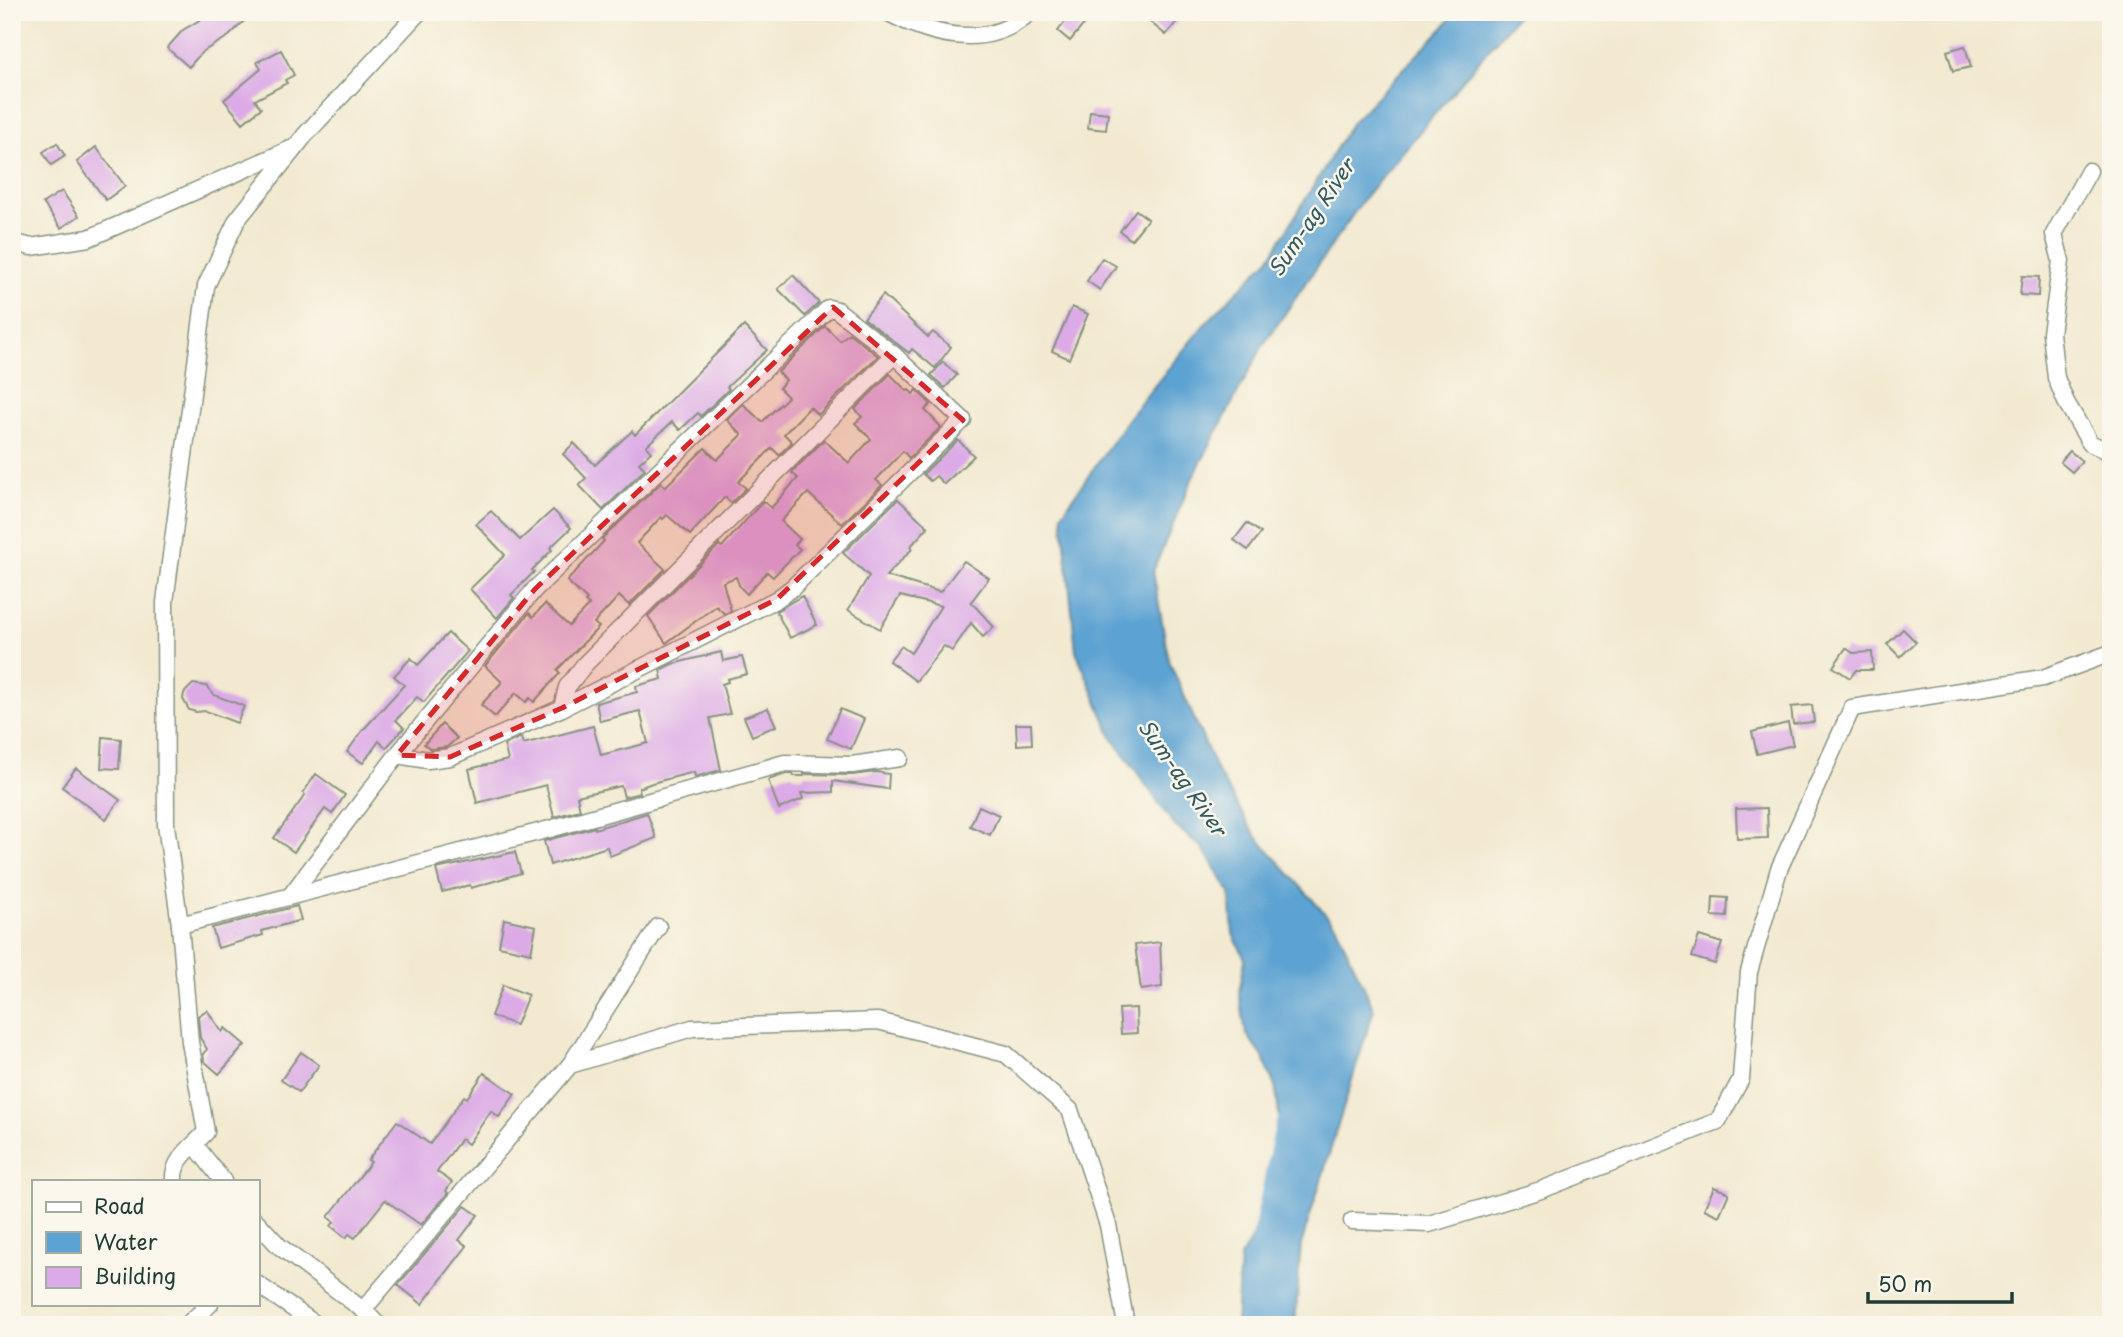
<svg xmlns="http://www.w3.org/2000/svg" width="2123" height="1337" viewBox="0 0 2123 1337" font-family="'Playpen Sans',sans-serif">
<rect width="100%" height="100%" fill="#fbf7ec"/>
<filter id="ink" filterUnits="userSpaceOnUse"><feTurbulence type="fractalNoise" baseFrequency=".0143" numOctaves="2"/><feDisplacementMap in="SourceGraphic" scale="14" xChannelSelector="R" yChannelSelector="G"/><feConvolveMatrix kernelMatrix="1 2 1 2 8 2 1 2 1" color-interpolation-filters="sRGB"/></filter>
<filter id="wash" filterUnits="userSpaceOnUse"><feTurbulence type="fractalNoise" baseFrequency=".00686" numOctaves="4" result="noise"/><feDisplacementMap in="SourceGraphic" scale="28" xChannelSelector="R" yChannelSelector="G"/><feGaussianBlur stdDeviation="1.57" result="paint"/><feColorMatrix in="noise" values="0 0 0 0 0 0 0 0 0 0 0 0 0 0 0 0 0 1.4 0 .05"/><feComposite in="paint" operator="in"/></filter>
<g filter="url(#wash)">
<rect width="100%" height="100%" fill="#f2e9d0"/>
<polygon fill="#5ca2d2" stroke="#3e7083" stroke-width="2" points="1455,12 1520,12 1365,197 1262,347 1192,479 1153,571 1169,661 1217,771 1255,835 1336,926 1374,1009 1301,1245 1295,1325 1236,1325 1240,1257 1270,1210 1283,1179 1281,1133 1276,1089 1263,1057 1246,1033 1239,992 1245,959 1233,934 1230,893 1202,847 1175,826 1112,737 1076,651 1062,514 1129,417 1204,325 1270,258 1352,122 1443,28"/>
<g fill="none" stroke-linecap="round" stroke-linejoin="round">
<polyline stroke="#5ca2d2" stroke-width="35" points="1259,1325 1258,1295 1292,1129"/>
</g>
<g id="blocks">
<g fill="#dcaae6">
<polygon points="213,12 253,12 229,36 202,52 189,67 167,48 183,30"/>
<polygon points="1073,12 1086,22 1070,41 1058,31"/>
<polygon points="1158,12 1171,12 1179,19 1166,35 1150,22"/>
<polygon points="1965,46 1971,67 1953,71 1947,51"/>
<polygon points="281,50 294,75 285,80 287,83 255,100 261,108 243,123 224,100 261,69 257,62"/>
<polygon points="1090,111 1108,113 1106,130 1088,128"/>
<polygon points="57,143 65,156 51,165 43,152"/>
<polygon points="96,147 125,186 106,200 77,162"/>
<polygon points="62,191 79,216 61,228 43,203"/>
<polygon points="1136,210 1148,219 1131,240 1120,231"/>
<polygon points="1102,258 1116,266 1100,290 1087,281"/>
<polygon points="793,275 819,303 805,316 778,289"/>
<polygon points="2022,276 2039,277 2038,296 2020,295"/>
<polygon points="883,295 928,337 933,332 951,347 935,368 912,349 909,353 864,318"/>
<polygon points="1072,307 1088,314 1069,359 1052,351"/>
<polygon points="744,326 767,350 727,387 729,389 701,416 698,413 680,430 672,422 646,446 651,452 639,463 645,469 603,510 579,485 586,478 563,454 574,443 595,465 632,431 635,435"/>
<polygon points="825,326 840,341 849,333 878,356 818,415 810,407 784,434 792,442 779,455 772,448 738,482 746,488 731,503 725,497 690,535 667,515 663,519 661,517 637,543 665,569 629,605 619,596 594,623 599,627 557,670 560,673 534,702 530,698 526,702 516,693 495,717 481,705 502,682 485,666 529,613 533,617 545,604 569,626 589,605 585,602 587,600 567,581 604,541 602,539 661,483 665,487 705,448 717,460 742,435 727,420 743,404 762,422 788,397 779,388 786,380 778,372"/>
<polygon points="943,362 957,375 945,388 931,375"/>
<polygon points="890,374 907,391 909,390 913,394 916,390 931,404 925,410 941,427 909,458 903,451 876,480 882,485 842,524 808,493 781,521 800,539 795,545 800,549 773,577 767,572 747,594 740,587 736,577 723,582 731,611 725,614 716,606 666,643 648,616 719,545 722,547 763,501 771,508 798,478 792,473 794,470 824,440 849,463 871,439 855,423 862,417 855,409"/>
<polygon points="958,440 974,456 944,484 936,476 930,481 923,474"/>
<polygon points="2070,451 2082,461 2072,472 2060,462"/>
<polygon points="898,499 928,527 910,547 912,549 886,576 940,592 964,561 989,578 971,602 994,627 983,637 971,623 952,651 944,646 916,681 889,661 901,646 911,653 941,606 900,596 880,629 848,610 869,576 843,553"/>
<polygon points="553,510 571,528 550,548 552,550 532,570 534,572 511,595 514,598 497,618 470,589 505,555 476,524 491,511 520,540"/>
<polygon points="1247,523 1261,533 1248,550 1234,540"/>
<polygon points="802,596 817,625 790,638 776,611"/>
<polygon points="1903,629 1916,642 1900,657 1887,644"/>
<polygon points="448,633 468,651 424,702 417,697 396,720 404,728 386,748 379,741 363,763 347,752 363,730 404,685 394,676 411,658 418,665"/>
<polygon points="1846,648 1853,653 1872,652 1873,670 1856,670 1850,678 1833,667"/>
<polygon points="721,652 723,661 742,657 747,674 727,679 728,682 722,684 730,714 710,718 721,770 695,777 694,772 652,783 639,788 640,793 624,797 621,786 577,796 580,810 554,817 546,785 477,803 469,769 508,760 504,745 519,738 521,738 523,744 593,726 601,755 648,743 640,711 600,721 596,703 637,692 636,686 662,679 660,670 672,664"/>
<polygon points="193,684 206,686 214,695 244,706 237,723 206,711 196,712 189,710 183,699 184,693"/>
<polygon points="1812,705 1814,722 1793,724 1791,707"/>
<polygon points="768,708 776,726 752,736 744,717"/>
<polygon points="840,709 864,719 851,749 827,739"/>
<polygon points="1788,723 1793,745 1757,754 1752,732"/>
<polygon points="442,724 457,738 447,747 430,749 424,744"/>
<polygon points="1016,724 1031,724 1032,744 1017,745"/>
<polygon points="103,737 121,739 119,769 101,768"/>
<polygon points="76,768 120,800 106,819 62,787"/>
<polygon points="876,772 889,774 888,789 833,781 833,792 801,793 803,799 779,809 768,780 786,774 793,774 794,776 804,776 804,774 852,775"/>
<polygon points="316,774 345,795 332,814 325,809 294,852 274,838 305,795 303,793"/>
<polygon points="979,806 999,815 990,835 970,826"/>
<polygon points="1767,808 1768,838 1737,839 1736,809"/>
<polygon points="647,813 656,838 610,856 607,847 550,865 544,841 595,827 595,829"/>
<polygon points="515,852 521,873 471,888 470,885 442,892 436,869"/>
<polygon points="1713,897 1728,898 1727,917 1712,916"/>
<polygon points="297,906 301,920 262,931 263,935 218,948 212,928"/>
<polygon points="504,919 536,926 531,953 499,946"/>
<polygon points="1699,936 1722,943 1715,964 1692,957"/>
<polygon points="1160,942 1162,987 1141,990 1135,945"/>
<polygon points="503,985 528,995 516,1025 491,1016"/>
<polygon points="1136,1008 1137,1033 1121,1034 1119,1009"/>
<polygon points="207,1010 222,1032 225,1028 245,1045 219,1074 204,1061 203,1054 207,1049 200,1038 198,1016"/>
<polygon points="301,1052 319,1065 299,1092 281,1080"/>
<polygon points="484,1073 515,1094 499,1117 491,1111 468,1144 461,1139 437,1172 452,1182 446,1191 448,1193 421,1225 385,1200 355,1238 349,1234 346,1238 331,1226 334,1222 328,1217 371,1162 368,1160 397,1121 430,1144 464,1096 467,1098"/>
<polygon points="1714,1187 1729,1193 1719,1216 1704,1209"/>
<polygon points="465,1206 478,1215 459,1240 467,1246 422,1304 398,1285"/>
</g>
</g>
</g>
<g filter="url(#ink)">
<use href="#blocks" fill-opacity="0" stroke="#889382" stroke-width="2"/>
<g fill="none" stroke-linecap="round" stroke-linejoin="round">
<defs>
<g id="minor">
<path d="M887,12C932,36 988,51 1030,12"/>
<polyline points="2089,171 2054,234 2061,261 2051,333 2056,378 2066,402 2090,443 2111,453"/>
<polyline points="12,242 31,247 89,238 293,148"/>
<polyline points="562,708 567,687 585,664 894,355"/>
<polyline points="291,895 397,755 535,589 829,308 837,310 894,355 963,420 792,588 777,599 562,708 450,757 428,760 397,755"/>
<polyline points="180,925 550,829 785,763 852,765 900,758"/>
<polyline points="570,1065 658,927"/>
<polyline points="195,1145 223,1181"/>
<path d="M174,1181C172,1159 193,1147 206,1132L190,1042L180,925L166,825L165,602L206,286L237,220L306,134L419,12"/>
<polyline points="1352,1221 1429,1224 1541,1190 1718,1121 1741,1079 1749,972 1779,869 1852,708 2043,678 2111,653"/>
<polyline points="257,1222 279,1246 363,1310 378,1325"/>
<polyline points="257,1284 317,1325"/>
<polyline points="363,1310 570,1065 692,1028 878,1021 1006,1054 1070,1110 1108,1225 1126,1325"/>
<polyline points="187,1325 210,1304"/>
</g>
</defs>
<use href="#minor" stroke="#889382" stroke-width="19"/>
<use href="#minor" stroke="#fff" stroke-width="16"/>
</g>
</g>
<path fill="#d62828" fill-opacity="0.2" stroke="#d62828" stroke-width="5" stroke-dasharray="14 9" stroke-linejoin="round" d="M833,307L963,420L777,599L562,708L450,757L397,755L535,589Z"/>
<g text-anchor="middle" stroke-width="5" stroke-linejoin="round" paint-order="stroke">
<g font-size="21" font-style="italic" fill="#315b63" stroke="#fbf7ec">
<text transform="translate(1312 218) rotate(-56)" y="7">Sum-ag River</text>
<text transform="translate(1182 778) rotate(55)" y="7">Sum-ag River</text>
</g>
</g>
<rect width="2123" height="1337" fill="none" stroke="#fbf7ec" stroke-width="42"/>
<rect x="32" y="1180" width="228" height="126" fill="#fbf7ec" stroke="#a3ada2" stroke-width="2"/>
<rect x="46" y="1202" width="35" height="10" fill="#ffffff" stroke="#a3ada2" stroke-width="2"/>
<text x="94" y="1214" font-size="21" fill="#1f3d34">Road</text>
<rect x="46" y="1232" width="35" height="21" fill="#5ca2d2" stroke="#a3ada2" stroke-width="2"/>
<text x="94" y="1250" font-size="21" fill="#1f3d34">Water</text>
<rect x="46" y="1267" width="35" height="21" fill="#dcaae6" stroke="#a3ada2" stroke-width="2"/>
<text x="94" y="1284" font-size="21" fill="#1f3d34">Building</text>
<path d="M1868 1292v10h144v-10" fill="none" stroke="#1f3d34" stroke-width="3.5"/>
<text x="1878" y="1292" font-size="21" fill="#1f3d34" stroke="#fbf7ec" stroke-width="5" paint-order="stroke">50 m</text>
</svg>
